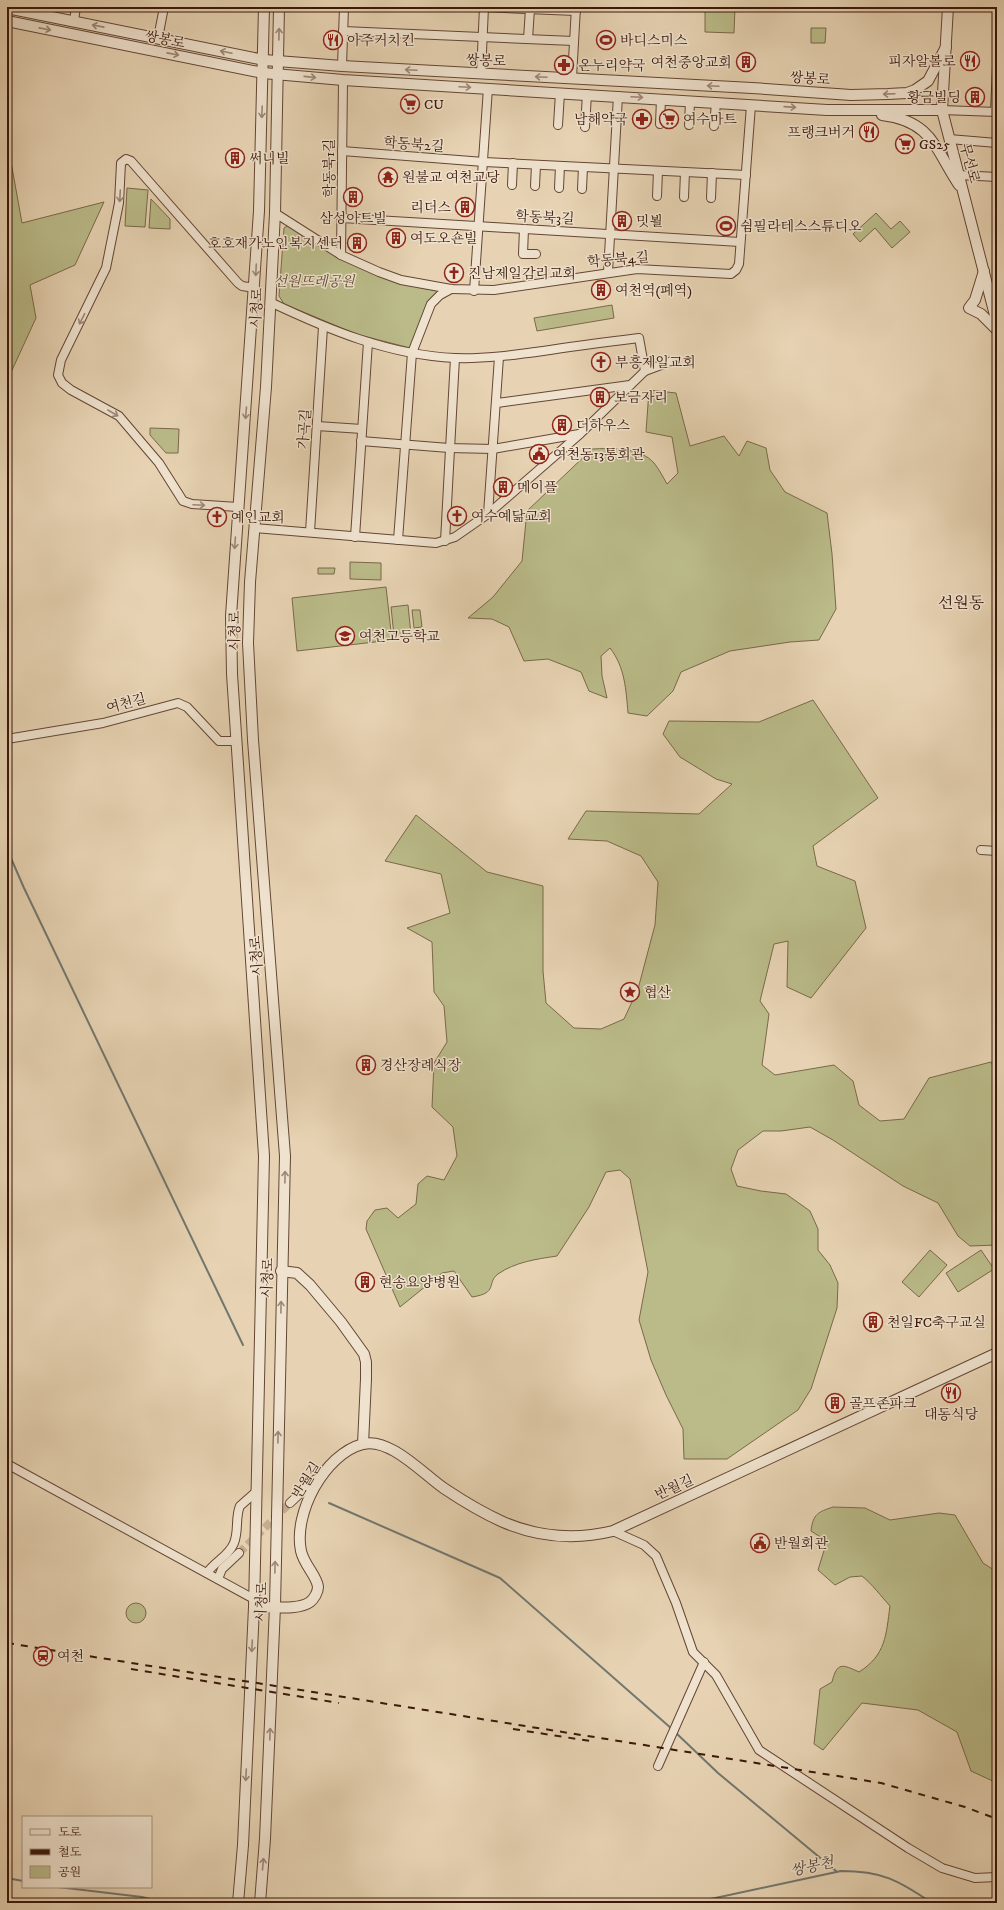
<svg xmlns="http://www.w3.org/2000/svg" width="1004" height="1910" viewBox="0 0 1004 1910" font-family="'IM FELL DW Pica','Noto Serif KR',serif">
<rect width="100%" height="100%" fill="#e7d3b3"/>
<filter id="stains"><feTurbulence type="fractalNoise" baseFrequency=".005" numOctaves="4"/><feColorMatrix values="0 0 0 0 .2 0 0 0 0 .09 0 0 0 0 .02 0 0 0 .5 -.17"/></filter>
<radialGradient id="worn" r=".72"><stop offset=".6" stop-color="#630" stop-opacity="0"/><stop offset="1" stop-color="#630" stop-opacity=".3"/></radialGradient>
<g fill="#babb89" stroke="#7a694a">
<polygon points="705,7 735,7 734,33 705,32"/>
<polygon points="811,28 826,28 825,43 811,43"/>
<polygon points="11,162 22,223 104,202 75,265 30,285 36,318 7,381 7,170"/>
<polygon points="127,188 148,190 145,227 125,226"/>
<polygon points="151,199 170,219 170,229 149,228"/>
<polygon points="876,213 891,229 900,221 910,232 892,248 875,228 860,242 853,234"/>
<path d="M287,226L291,227C339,252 388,287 443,291L429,301L410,348L356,334L284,304L279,296L284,228Z"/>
<polygon points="612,305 614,318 537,331 534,318"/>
<path d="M649,390L676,393L690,446L724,436L739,456L747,441L766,448L770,470L785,492L827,513L832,554L836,609L819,640L790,642L730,651L681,672L673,691L647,716L628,713C626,690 625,667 610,648L601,656L602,676L607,698L589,691L581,672L548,659L524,661L509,627L492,619L468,618L493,597L522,561L527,511L592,449C611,448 640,447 654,463C659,469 663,477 667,484L678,473L672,437L646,432Z"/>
<polygon points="150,428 179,429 178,453 166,453 150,435"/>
<polygon points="350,562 381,563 381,580 350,579"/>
<polygon points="318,568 335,568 334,574 318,574"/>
<polygon points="386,587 392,640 297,651 292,598"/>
<polygon points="408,605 411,634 394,636 391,607"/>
<polygon points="412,610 420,610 422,627 414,628"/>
<path d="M813,700L878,798L813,846L817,866L855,881L866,928L811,998L787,987L788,941L774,944L760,1001L769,1014L762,1065L775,1075L834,1065L853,1081L859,1105L880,1121L904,1119L929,1078L991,1062L997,1073V1245L970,1246L958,1236L938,1203L903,1186L833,1140L810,1127L781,1131H763L738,1150L731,1169L737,1186L761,1191L786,1194L810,1211L818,1229V1250L830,1265L838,1283L837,1308L811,1389L798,1410L727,1459H684L683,1429L666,1395L651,1360L639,1320L648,1272L630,1179L620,1170L606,1172L589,1207L557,1256C537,1259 515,1262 498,1274C486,1283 499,1293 472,1297L454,1271L442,1273L400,1307L366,1229L367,1221L375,1210L387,1208L398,1218L416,1204L418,1184L427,1176L444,1180L457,1156L453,1127L432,1107L434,1063L447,1042L444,1006L434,992L432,942L407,928L450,913L441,874L385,861L416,815L487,872L543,886V971L546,1003L574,1028L601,1029L624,1019L638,989L655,925L658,882L641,856L607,841L568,839L586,811L699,814L732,784L716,779L680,757L663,734L669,721L759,722Z"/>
<polygon points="930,1250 947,1265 919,1297 902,1282"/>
<polygon points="981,1250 994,1269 958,1292 946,1273"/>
<path d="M833,1507L865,1508L890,1520L939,1513L955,1515L983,1563L997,1572V1783L971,1771L957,1732L918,1710L862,1703L823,1750L814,1744L820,1689L832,1682C837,1662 842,1664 859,1672C886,1655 886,1635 890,1606C881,1596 872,1584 862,1576L850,1577L835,1585L818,1570L826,1544L822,1538L811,1531C813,1514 818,1512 833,1507Z"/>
<circle cx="136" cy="1613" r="10"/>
</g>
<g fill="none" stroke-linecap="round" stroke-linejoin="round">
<g stroke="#72776f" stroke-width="2">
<polyline points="7,849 24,888 243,1345"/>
<polyline points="329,1503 500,1578 672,1729"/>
<polyline points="675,1732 718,1773 836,1871"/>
<polyline points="7,1878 23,1881"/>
<polyline points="58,1887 142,1897 167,1903"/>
<path d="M692,1903L841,1871C882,1871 898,1880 932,1903"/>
</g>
<polyline stroke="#c4ad91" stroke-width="8" stroke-dasharray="8 4" stroke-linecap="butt" points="239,1553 290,1503"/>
<defs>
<g id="minor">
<polyline points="479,7 576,11"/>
<polyline points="74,21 76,7"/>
<polyline points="343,31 574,41"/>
<polyline points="158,38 164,7"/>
<polyline points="528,39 530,9"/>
<polyline points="342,66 344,7"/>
<polyline points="481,74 484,7"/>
<polyline points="572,78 576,7"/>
<polyline points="942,110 997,112"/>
<polyline points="995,112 997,66"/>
<polyline points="660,124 661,99"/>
<polyline points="558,125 560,93"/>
<polyline points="689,125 690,101"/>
<polyline points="714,126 716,103"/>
<polyline points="585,127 587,94"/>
<polyline points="949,139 997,143"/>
<polyline points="342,151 484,162 746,175"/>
<polyline points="959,175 997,177"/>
<polyline points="512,185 513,163"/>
<polyline points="535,186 536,165"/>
<polyline points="559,188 560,166"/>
<polyline points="582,189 583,167"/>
<polyline points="657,196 658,171"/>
<polyline points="684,197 685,172"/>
<polyline points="711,198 712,173"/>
<polyline points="275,213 341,255 379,272 401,280 451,289 494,290 637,269 731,274 736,270 739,264 751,105"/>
<polyline points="342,218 740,242"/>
<polyline points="524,229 523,254 536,254"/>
<polyline points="341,255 343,80"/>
<polyline points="608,272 618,96"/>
<polyline points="474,291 488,88"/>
<polyline points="645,371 672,361"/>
<polyline points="497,403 630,385"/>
<polyline points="317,426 362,429"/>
<polyline points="361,441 449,448 493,449 579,434"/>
<polyline points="238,507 192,504 183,501 159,463 119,416 71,390 62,383 58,375 61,360 106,268 119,203 121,163 126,159 131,161 238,283 242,286 255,288"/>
<polyline points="488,514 499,357"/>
<path d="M254,528L436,543L455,537L488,514L580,434L645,371L639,338C607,342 575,346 543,351C514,355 484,359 455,358C389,355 329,330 270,302"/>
<polyline points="310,532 323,327"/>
<polyline points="355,537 368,342"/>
<polyline points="398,540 412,353 431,304 440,295 451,289"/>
<polyline points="445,541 455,358"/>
<polyline points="7,739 103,723 178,703 187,707 219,741 236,741"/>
<polyline points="981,850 997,851"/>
<polyline points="7,1464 254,1599"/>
<polyline points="290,1503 314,1480 320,1477"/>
<polyline points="613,1531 644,1545 656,1556 676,1603 693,1652 716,1675 759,1750 908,1848 942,1868 975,1878 997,1877"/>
<path d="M207,1573C214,1562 229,1556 234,1543C239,1531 235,1517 240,1506L257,1491"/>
<polyline points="218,1579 222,1569 239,1553"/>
<polyline points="658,1766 704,1662"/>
</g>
<g id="tertiary">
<polyline points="948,7 942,110 997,323"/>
<polyline points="7,8 264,60 342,66 752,88 851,95 888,94 907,93 915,90 928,81 946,47"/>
<polyline points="7,21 263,73 343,80 827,110 942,110"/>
<path d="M882,115C932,121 935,149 959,185"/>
<polyline points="984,271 975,300 969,308 981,314 997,330"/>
<polyline points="281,1271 297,1273 310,1285 341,1322 364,1354 366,1362 366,1379 363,1444"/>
<path d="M254,1607C269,1606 298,1611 310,1602C314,1599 318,1592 318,1587C317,1576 304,1565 301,1551C293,1514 324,1454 363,1444C390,1437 424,1475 445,1489C463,1501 483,1513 503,1522C538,1537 576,1540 613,1531L997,1353"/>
<polyline points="238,1903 243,1845 254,1607 264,1156 232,674 231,616 259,211 264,7"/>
<polyline points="260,1903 265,1839 275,1606 285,1156 253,740 248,643 250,582 266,387 275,213 279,7"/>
</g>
</defs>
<use href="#minor" stroke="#644634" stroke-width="10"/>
<use href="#tertiary" stroke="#644634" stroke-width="12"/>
<use href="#minor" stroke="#efe2ce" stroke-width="8"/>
<use href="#tertiary" stroke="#efe2ce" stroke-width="10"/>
<g stroke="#39170a" stroke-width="2" stroke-dasharray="7 7" stroke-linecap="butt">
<polyline points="7,1643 881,1783 965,1807 997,1819"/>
<polyline points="131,1669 339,1703"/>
<polyline points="513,1729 590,1741"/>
</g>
</g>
<defs><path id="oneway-shaft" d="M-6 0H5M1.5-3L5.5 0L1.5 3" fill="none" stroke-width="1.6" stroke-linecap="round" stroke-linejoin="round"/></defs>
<g stroke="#9d8776">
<use href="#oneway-shaft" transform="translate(98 26) rotate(-169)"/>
<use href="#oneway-shaft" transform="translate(45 29) rotate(11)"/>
<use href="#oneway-shaft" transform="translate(279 34) rotate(-89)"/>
<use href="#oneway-shaft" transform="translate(226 52) rotate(-168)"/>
<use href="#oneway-shaft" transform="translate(173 54) rotate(11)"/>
<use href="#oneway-shaft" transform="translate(411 70) rotate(-177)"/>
<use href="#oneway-shaft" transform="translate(310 77) rotate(6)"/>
<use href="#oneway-shaft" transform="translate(541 77) rotate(-177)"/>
<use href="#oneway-shaft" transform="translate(713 86) rotate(-177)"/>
<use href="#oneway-shaft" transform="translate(465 87) rotate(3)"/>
<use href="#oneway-shaft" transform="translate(889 94) rotate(178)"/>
<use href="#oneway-shaft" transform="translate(637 97) rotate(3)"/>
<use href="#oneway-shaft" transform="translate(790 107) rotate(4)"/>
<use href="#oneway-shaft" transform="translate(262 112) rotate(92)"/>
<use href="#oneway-shaft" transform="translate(120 196) rotate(93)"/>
<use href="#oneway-shaft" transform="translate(256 270) rotate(93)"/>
<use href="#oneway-shaft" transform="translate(82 319) rotate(117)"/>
<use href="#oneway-shaft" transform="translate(113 413) rotate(30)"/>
<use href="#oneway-shaft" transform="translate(246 413) rotate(95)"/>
<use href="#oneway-shaft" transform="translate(199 505) rotate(3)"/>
<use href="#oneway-shaft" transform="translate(235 543) rotate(94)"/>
<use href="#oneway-shaft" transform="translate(285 1177) rotate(-89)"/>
<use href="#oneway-shaft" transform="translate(281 1307) rotate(-89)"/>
<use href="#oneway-shaft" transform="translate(278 1437) rotate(-89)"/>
<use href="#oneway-shaft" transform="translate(275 1567) rotate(-89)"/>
<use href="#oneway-shaft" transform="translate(252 1646) rotate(93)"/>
<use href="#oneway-shaft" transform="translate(270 1734) rotate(-88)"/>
<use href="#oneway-shaft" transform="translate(246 1775) rotate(93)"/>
<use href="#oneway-shaft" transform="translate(263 1864) rotate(-85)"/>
</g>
<defs>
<symbol id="restaurant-ring" viewBox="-11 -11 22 22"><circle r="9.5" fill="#efe2ce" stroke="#8f2418" stroke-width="1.5"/><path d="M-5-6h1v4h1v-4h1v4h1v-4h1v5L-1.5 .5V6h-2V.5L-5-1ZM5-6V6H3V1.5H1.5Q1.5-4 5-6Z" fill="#8f2418"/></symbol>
<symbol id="stadium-ring" viewBox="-11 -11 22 22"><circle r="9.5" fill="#efe2ce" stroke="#8f2418" stroke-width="1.5"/><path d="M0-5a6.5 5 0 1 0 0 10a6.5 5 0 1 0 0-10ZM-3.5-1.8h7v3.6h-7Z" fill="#8f2418"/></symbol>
<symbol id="building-ring" viewBox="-11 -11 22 22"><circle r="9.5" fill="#efe2ce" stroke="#8f2418" stroke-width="1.5"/><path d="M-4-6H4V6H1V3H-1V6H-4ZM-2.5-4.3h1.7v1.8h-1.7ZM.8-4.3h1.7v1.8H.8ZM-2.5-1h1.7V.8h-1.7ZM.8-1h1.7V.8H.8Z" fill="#8f2418"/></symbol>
<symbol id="pharmacy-ring" viewBox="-11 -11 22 22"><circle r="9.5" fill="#efe2ce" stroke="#8f2418" stroke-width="1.5"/><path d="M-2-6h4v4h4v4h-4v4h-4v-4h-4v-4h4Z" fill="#8f2418"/></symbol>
<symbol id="supermarket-ring" viewBox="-11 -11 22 22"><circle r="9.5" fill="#efe2ce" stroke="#8f2418" stroke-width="1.5"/><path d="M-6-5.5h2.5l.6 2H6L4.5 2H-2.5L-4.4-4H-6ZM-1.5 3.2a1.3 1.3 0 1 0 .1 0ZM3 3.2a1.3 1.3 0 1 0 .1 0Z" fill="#8f2418"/></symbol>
<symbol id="temple-ring" viewBox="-11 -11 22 22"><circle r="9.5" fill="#efe2ce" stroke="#8f2418" stroke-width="1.5"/><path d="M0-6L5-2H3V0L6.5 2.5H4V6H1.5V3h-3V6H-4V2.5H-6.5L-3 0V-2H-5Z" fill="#8f2418"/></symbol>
<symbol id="church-ring" viewBox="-11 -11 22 22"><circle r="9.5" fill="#efe2ce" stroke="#8f2418" stroke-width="1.5"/><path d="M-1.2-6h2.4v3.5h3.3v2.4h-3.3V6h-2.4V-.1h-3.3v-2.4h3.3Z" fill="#8f2418"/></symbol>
<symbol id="civic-ring" viewBox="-11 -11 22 22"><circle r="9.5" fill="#efe2ce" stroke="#8f2418" stroke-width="1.5"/><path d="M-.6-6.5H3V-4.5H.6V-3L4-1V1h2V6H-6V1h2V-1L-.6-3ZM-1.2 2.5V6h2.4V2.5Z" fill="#8f2418"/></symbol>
<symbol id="school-ring" viewBox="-11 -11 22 22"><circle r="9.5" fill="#efe2ce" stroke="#8f2418" stroke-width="1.5"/><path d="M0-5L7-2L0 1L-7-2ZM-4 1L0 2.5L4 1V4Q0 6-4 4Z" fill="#8f2418"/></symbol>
<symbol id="sight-ring" viewBox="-11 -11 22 22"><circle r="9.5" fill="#efe2ce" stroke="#8f2418" stroke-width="1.5"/><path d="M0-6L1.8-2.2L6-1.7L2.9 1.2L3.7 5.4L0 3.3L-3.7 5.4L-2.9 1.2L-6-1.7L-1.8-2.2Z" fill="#8f2418"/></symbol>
<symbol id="station-ring" viewBox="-11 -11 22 22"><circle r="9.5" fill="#efe2ce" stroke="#8f2418" stroke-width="1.5"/><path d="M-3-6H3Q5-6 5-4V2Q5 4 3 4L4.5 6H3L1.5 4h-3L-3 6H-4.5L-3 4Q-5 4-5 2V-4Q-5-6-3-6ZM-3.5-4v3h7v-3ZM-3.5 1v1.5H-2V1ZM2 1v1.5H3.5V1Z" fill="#8f2418"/></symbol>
</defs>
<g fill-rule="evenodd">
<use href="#restaurant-ring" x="322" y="29" width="22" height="22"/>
<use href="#stadium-ring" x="595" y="29" width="22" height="22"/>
<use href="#restaurant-ring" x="959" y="50" width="22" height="22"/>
<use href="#building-ring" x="735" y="51" width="22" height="22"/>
<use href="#pharmacy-ring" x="553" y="54" width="22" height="22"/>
<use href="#building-ring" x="964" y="86" width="22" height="22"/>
<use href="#supermarket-ring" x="399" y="93" width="22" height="22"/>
<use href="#pharmacy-ring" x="631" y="108" width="22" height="22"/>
<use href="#supermarket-ring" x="658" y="108" width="22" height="22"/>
<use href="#restaurant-ring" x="858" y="121" width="22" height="22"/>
<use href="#supermarket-ring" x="894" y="133" width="22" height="22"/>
<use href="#building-ring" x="224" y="147" width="22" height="22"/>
<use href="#temple-ring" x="377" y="166" width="22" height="22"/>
<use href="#building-ring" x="342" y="186" width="22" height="22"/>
<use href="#building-ring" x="454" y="196" width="22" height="22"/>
<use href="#building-ring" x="611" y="210" width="22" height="22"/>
<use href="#stadium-ring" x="715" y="215" width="22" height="22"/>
<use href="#building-ring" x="385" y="227" width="22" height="22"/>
<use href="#building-ring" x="346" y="232" width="22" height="22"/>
<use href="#church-ring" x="443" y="262" width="22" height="22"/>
<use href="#building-ring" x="590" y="279" width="22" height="22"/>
<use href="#church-ring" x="590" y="351" width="22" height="22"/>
<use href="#building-ring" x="589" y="386" width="22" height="22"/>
<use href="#building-ring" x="551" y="414" width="22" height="22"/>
<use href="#civic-ring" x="528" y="443" width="22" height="22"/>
<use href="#building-ring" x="492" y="476" width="22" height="22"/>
<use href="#church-ring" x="446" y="505" width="22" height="22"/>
<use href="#church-ring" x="206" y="506" width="22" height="22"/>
<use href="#school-ring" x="334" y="625" width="22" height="22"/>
<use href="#sight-ring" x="619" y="981" width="22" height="22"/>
<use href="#building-ring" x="355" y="1054" width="22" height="22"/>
<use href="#building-ring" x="354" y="1271" width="22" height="22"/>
<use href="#building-ring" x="862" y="1311" width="22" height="22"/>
<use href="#restaurant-ring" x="940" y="1382" width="22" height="22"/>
<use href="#building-ring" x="824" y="1392" width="22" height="22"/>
<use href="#civic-ring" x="749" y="1532" width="22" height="22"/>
<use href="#station-ring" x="32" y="1645" width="22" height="22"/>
</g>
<g text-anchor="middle" stroke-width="3" stroke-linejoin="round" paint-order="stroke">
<g font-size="14" fill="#39170a" stroke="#efe2ce">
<text transform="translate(165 39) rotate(11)" y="5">쌍봉로</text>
<text transform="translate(486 60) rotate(3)" y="5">쌍봉로</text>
<text transform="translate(810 78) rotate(4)" y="5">쌍봉로</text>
<text transform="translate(414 144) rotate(4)" y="5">학동북2길</text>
<text transform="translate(970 163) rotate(75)" y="5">무선로</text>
<text transform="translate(329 168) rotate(-90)" y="5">학동북1길</text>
<text transform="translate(545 217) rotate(3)" y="5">학동북3길</text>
<text transform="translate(618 259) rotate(-5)" y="5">학동북4길</text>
<text transform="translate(256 308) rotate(-87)" y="5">시청로</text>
<text transform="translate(304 429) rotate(-86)" y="5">가곡길</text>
<text transform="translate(234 631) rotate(-89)" y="5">시청로</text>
<text transform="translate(126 703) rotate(-15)" y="5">여천길</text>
<text transform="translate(256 956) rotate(-94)" y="5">시청로</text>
<text transform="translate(267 1278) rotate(-88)" y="5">시청로</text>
<text transform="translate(306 1480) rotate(-58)" y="5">반월길</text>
<text transform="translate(674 1487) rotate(-25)" y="5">반월길</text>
<text transform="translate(261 1602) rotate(-88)" y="5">시청로</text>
</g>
<g font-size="14" fill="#39170a" stroke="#efe2ce" text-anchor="start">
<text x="347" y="45">아주커치킨</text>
<text x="620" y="45">바디스미스</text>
<text x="956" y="66" text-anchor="end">피자알볼로</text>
<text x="732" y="67" text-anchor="end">여천중앙교회</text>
<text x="578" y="70">온누리약국</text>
<text x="961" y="102" text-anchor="end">황금빌딩</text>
<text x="424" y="109">CU</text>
<text x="628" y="124" text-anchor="end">남해약국</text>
<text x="683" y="124">여수마트</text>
<text x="855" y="137" text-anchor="end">프랭크버거</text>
<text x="919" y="149">GS25</text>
<text x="249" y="163">써니빌</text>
<text x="402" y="182">원불교 여천교당</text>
<text x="451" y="212" text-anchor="end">리더스</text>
<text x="353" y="223" text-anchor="middle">삼성아트빌</text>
<text x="636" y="226">밋뵐</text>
<text x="740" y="231">쉼필라테스스튜디오</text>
<text x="410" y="243">여도오숀빌</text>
<text x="343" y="248" text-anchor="end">호호재가노인복지센터</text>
<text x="468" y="278">진남제일감리교회</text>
<text x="615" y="295">여천역(폐역)</text>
<text x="615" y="367">부흥제일교회</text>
<text x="614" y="402">보금자리</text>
<text x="576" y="430">더하우스</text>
<text x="553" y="459">여천동13통회관</text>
<text x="517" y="492">메이플</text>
<text x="471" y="521">여수예닮교회</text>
<text x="231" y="522">예인교회</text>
<text x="359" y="641">여천고등학교</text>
<text x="644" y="997">협산</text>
<text x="380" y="1070">경산장례식장</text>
<text x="379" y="1287">현송요양병원</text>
<text x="887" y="1327">천일FC축구교실</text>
<text x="849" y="1408">골프존파크</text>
<text x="951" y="1419" text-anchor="middle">대동식당</text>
<text x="774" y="1548">반월회관</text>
<text x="57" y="1661">여천</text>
</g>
<g font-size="14" font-style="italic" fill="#604830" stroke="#efe2ce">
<text x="314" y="286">선원뜨레공원</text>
</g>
<g font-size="15" font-style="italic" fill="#56473d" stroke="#efe2ce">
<text transform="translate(812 1866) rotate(-12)" y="5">쌍봉천</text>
</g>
<g font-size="16" fill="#39170a" stroke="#efe2ce">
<text x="961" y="608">선원동</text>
</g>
</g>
<rect width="1004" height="1910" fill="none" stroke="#e7d3b3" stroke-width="24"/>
<rect x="8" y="8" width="988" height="1894" fill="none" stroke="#39170a" stroke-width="2"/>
<rect x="12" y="12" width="980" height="1886" fill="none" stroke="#39170a"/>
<rect x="22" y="1816" width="130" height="72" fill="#efe2ce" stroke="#a69180"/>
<rect x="30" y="1829" width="20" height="6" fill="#efe2ce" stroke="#a69180"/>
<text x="58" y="1836" font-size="12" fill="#39170a">도로</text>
<rect x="30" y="1849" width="20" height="6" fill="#39170a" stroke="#a69180"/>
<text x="58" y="1856" font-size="12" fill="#39170a">철도</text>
<rect x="30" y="1866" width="20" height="12" fill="#babb89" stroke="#a69180"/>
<text x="58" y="1876" font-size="12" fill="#39170a">공원</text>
<rect width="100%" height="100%" filter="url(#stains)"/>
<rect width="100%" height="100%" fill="url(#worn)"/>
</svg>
